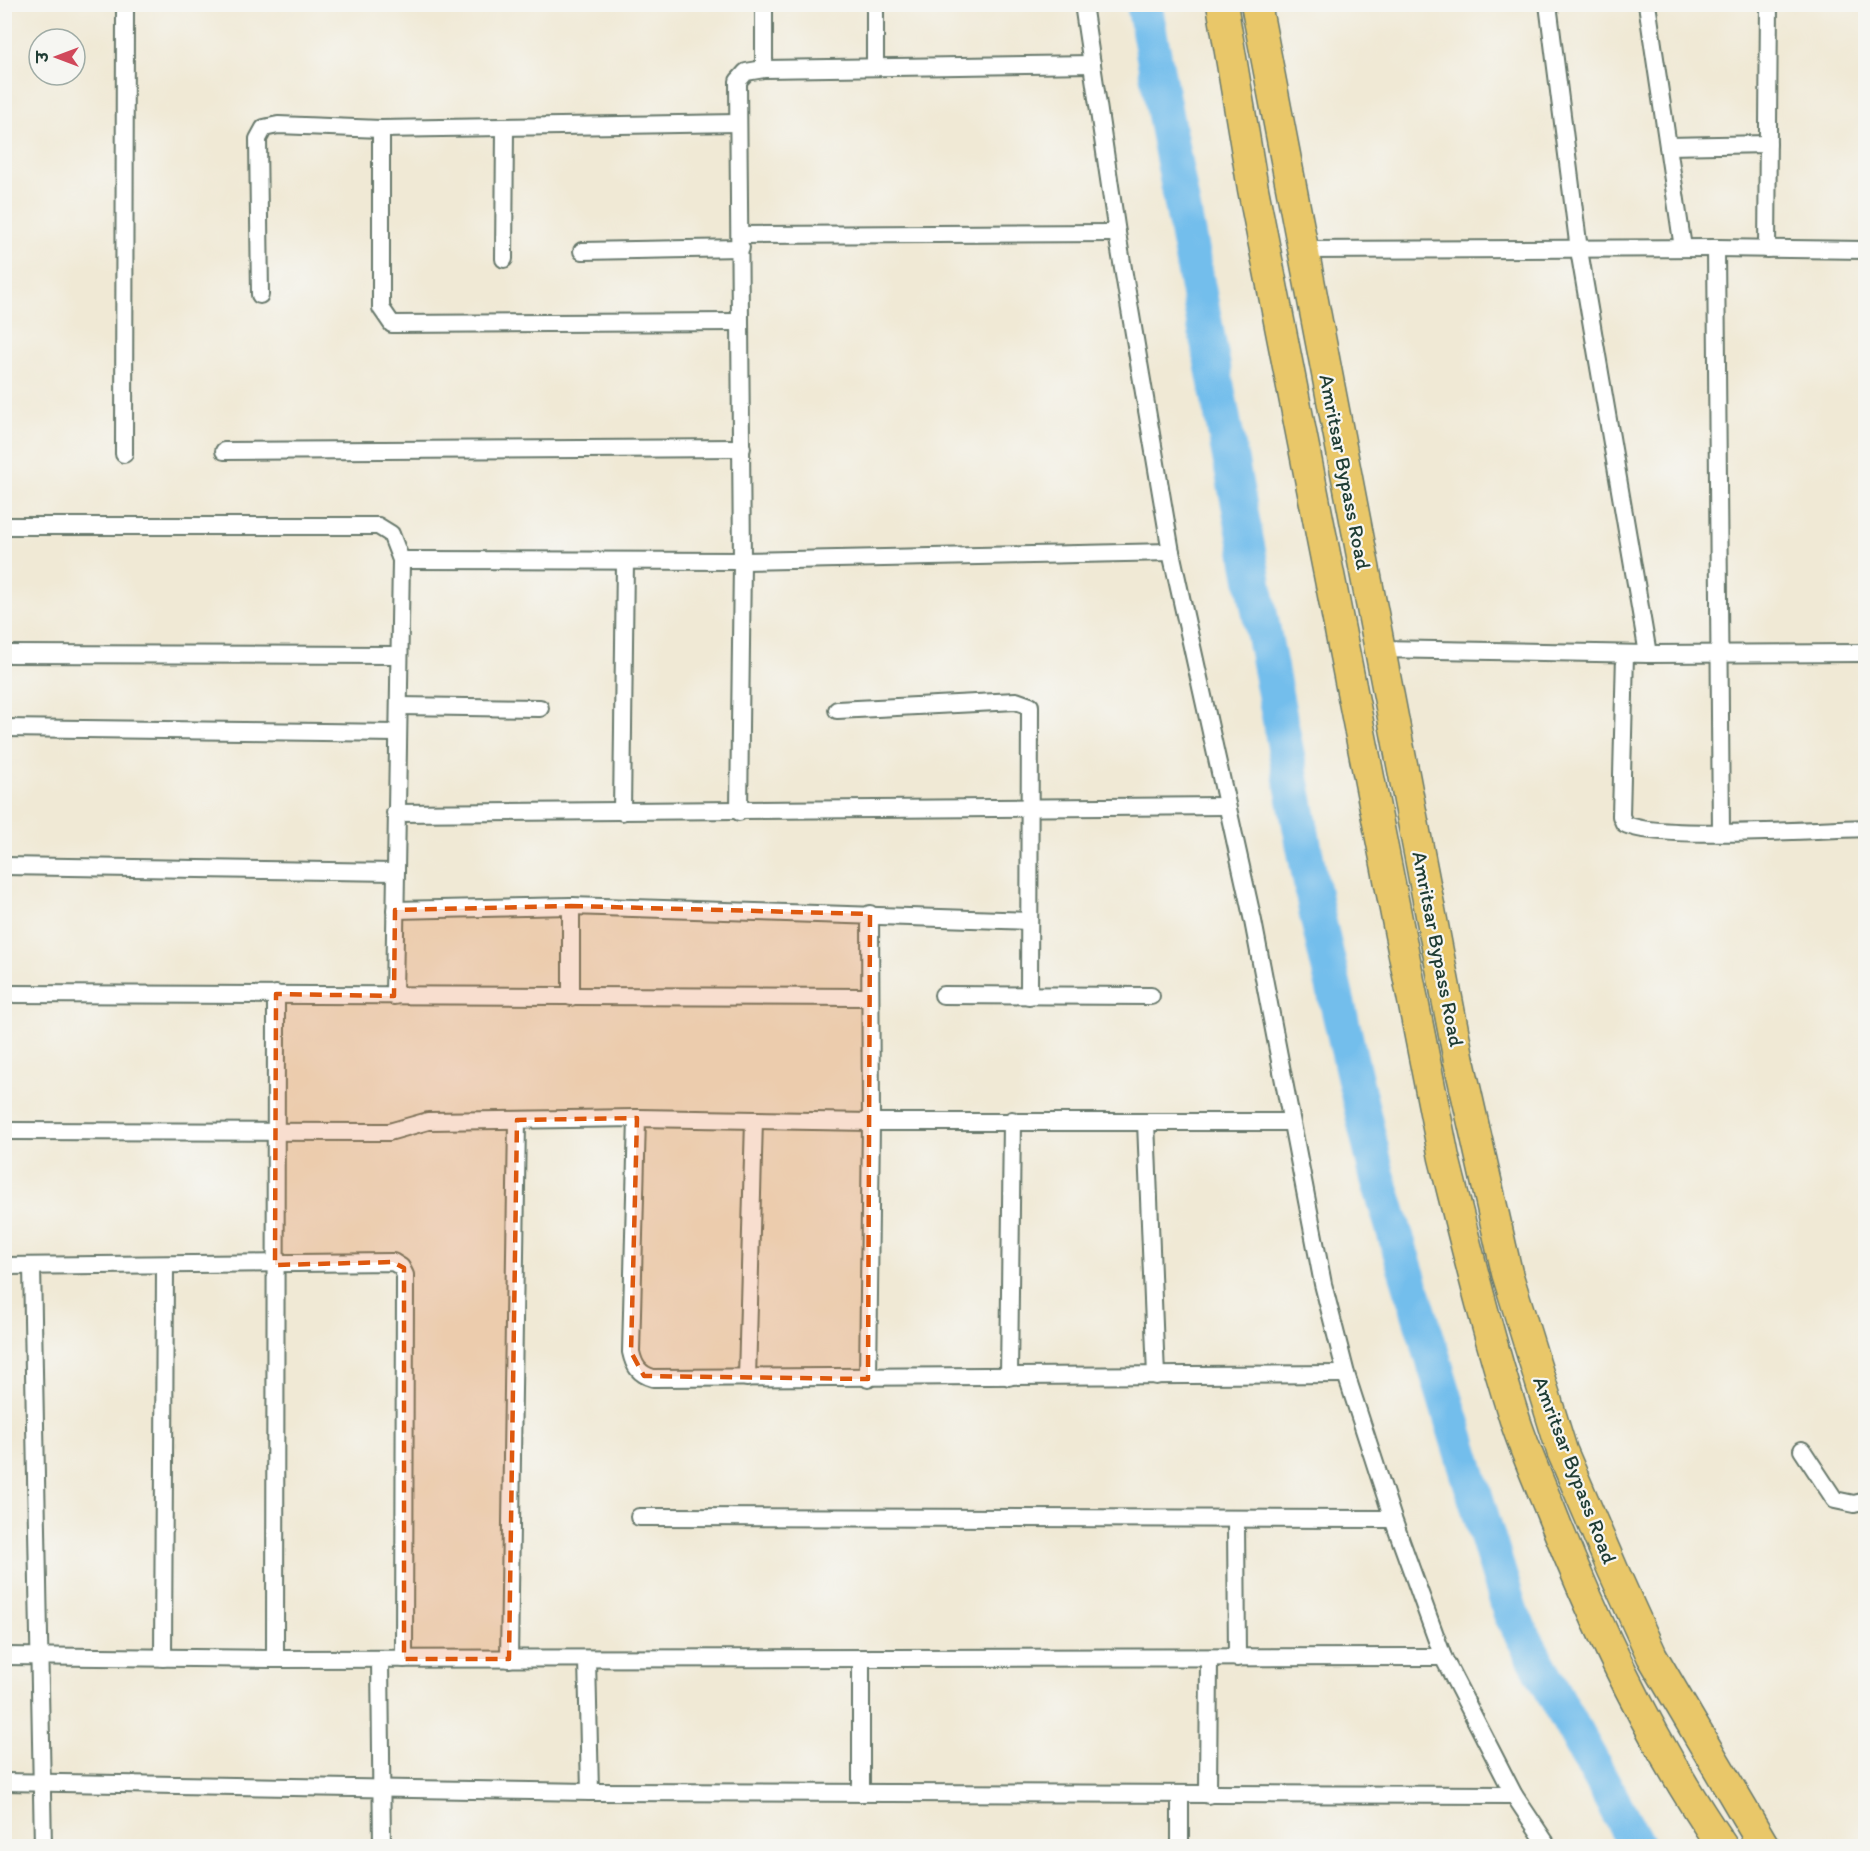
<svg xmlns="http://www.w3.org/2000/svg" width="1870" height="1851" viewBox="0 0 1870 1851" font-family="Itim,'Playpen Sans Deva',sans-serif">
<rect width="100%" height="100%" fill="#f6f6f2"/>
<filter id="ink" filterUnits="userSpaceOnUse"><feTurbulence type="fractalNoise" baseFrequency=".0167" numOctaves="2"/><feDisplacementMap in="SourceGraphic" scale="12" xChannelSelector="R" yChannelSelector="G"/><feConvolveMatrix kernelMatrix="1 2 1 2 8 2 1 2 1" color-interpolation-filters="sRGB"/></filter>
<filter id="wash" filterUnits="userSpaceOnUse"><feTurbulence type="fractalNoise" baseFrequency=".008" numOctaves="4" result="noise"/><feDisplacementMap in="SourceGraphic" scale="24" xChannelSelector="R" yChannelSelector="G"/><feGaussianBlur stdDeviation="1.35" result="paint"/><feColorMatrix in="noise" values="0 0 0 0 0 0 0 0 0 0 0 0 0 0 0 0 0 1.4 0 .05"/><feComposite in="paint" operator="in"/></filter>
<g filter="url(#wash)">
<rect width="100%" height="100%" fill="#f0e9d5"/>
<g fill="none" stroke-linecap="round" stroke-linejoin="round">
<polyline stroke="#73beec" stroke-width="36" points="1144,4 1317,915 1377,1175 1511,1614 1637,1846"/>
</g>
</g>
<g filter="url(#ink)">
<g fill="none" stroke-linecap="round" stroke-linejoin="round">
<defs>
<g id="street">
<polyline points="764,4 764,69"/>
<polyline points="875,4 875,67"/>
<polyline points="1083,4 1117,233 1171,552 1253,921 1323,1284 1346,1374 1393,1519 1443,1657 1514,1795 1548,1846"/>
<polyline points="1548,4 1579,250 1648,654"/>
<polyline points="1647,4 1683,248"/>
<polyline points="381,129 381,308 392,324 740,322"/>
<polyline points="1668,146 1768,144"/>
<polyline points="741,235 1117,233"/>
<polyline points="1716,248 1721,832"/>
<polyline points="1767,249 1769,4"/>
<polyline points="1301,250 1716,248 1866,250"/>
<polyline points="582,251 741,248"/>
<polyline points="504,259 505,127"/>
<polyline points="260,295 258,139 264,128 278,125 381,129 738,123"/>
<polyline points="224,451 742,448"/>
<polyline points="124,454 125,4"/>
<polyline points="4,526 378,526 391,534 401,560 394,996"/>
<polyline points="401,560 742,561 1171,552"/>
<polyline points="1379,649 1648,654 1866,653"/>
<polyline points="4,654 399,655"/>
<path d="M1625,654L1621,816L1624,823C1648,841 1825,829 1866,828"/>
<polyline points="399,706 540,708"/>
<polyline points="837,710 1016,701 1030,706 1029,996"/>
<polyline points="4,728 397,733"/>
<polyline points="622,812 625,561"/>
<polyline points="739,812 742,561 738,81 746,72 764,69 1092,64"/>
<polyline points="395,813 1227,806"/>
<polyline points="4,866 395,872"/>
<polyline points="571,906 571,997"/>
<polyline points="395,910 571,906 1029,921"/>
<polyline points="4,994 869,997"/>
<polyline points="943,995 1151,996"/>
<path d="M637,1118L631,1352C634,1366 639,1374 653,1378L1346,1374"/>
<polyline points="1146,1122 1156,1376"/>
<polyline points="4,1131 389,1132 428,1121 637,1118 871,1122 1290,1122"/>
<polyline points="4,1266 393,1262 401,1267 405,1275 404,1659"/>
<polyline points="32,1266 43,1846"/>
<polyline points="1009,1377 1012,1120"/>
<polyline points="747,1378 754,1120"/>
<polyline points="868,1379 871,1122 870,914"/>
<polyline points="1802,1450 1835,1500 1854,1504 1866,1501"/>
<polyline points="639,1517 1393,1519"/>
<polyline points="1236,1520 1237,1658"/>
<polyline points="4,1656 275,1659 1443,1657"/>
<polyline points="163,1658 165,1266"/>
<polyline points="275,1659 276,994"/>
<polyline points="380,1659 382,1846"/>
<polyline points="509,1659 517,1120"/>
<polyline points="587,1659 590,1792"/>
<polyline points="861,1659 861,1793"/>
<polyline points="4,1782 590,1792 1514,1795"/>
<polyline points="1208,1795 1209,1658"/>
<polyline points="1180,1846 1180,1795"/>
</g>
<g id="highway">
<path d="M1222,4L1253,189L1444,1158C1466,1245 1487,1333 1515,1420C1525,1451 1539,1482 1551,1512C1597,1628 1652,1744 1722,1846"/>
<polyline points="1256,4 1459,1061 1507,1273 1562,1451 1613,1570 1652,1656 1764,1846"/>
</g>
</defs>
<use href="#street" stroke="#68796c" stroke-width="20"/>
<use href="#highway" stroke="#68796c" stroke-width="33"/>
<use href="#street" stroke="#fff" stroke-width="16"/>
<use href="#highway" stroke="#e9c769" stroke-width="30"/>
</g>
</g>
<path fill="#de580e" fill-opacity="0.2" stroke="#de580e" stroke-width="4.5" stroke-dasharray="12 8" stroke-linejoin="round" d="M571,906L870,914L868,1379L644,1376L631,1352L637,1118L517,1120L509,1659H404V1268L393,1262L275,1265L276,994L394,996L395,910Z"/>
<g text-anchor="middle" stroke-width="4.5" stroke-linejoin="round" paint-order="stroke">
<g font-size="21" fill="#1f3d34" stroke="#f6f6f2">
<text transform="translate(1345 472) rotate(79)" y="7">Amritsar Bypass Road</text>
<text transform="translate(1438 949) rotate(79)" y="7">Amritsar Bypass Road</text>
<text transform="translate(1575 1470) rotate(69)" y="7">Amritsar Bypass Road</text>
</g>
</g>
<rect width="1870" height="1851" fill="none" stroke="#f6f6f2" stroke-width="24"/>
<g transform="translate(57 57) rotate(270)"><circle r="28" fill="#f6f6f2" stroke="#a0aca6" stroke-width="1.5"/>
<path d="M0-4.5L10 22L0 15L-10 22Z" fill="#d1495b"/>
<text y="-9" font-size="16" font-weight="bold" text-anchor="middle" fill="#1f3d34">उ</text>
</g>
</svg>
